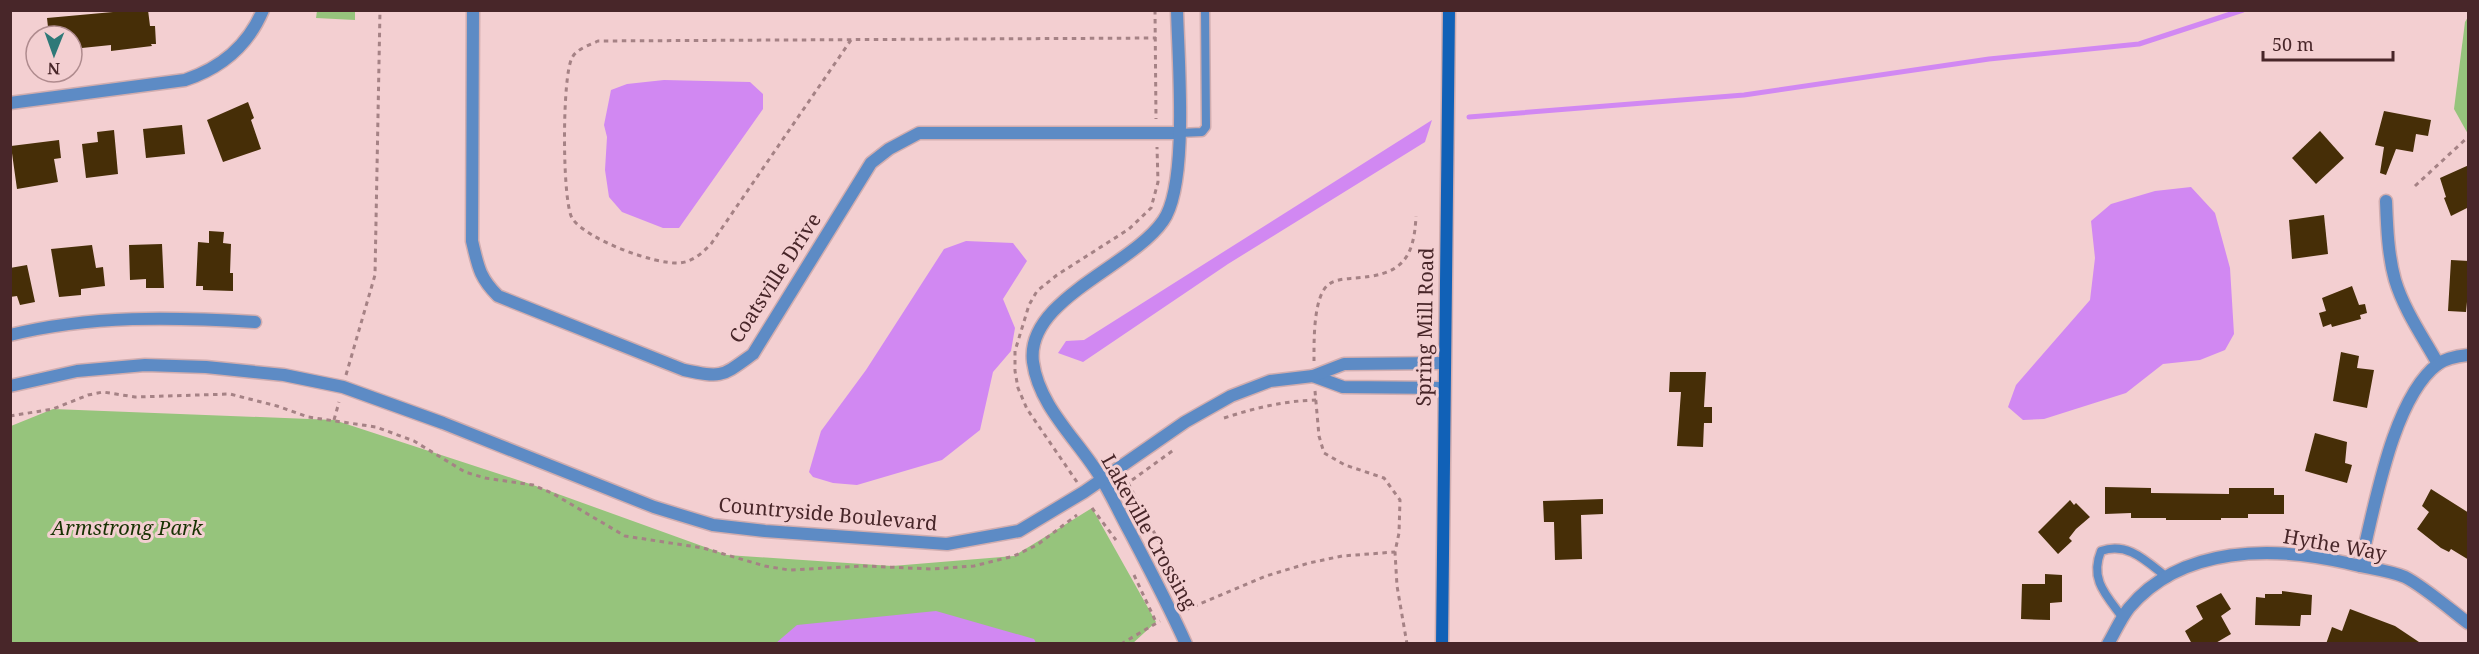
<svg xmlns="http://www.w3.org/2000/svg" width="2479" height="654" viewBox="0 0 2479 654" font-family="'Noto Serif',serif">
<rect width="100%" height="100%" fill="#f3cfd1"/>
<g fill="#96c47c">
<polygon points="317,11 355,11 355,20 316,18"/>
<polygon points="2468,17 2468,134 2454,109 2465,22"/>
<polygon points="53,409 334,420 533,485 727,555 892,566 1014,556 1092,508 1156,622 1132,644 11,644 11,426"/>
</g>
<g fill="#d188f2">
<polygon points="664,80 750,82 763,94 763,109 679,228 663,228 622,212 609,197 605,170 607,137 604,125 611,90 627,84"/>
<polygon points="1432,120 1425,142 1228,264 1083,362 1058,353 1066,341 1084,340"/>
<polygon points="2191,187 2215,213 2230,268 2234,334 2225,350 2200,360 2163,364 2126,393 2044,419 2023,420 2008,407 2016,385 2090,300 2095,258 2091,221 2111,204 2155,191"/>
<polygon points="966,241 1013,243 1027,261 1003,299 1015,328 1011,351 993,372 980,430 942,460 857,485 833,483 813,477 809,472 821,431 866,370 944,249"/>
<polygon points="936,611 1034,639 1036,643 776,643 797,625"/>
</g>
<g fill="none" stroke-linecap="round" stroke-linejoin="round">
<polyline stroke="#d188f2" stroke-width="5" points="1469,117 1744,95 1989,59 2139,44 2243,10"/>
</g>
<g fill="#462e07">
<polygon points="135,10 148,10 150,26 155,26 156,44 151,44 152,46 111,51 111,45 72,49 72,36 49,36 47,18"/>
<polygon points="248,102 254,118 251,120 261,149 223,162 207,120"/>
<polygon points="2384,111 2431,120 2428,136 2416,134 2413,152 2396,149 2386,175 2380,173 2384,147 2375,145"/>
<polygon points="182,125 185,154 146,158 143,129"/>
<polygon points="114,130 118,174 86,178 82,144 98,142 97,132"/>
<polygon points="2320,131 2344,158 2316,184 2292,158"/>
<polygon points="59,140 61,158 54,159 58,182 17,189 11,146"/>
<polygon points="2469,165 2469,207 2451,216 2444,198 2446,197 2440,178"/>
<polygon points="2324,215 2328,254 2292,259 2289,220"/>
<polygon points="209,231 224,232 223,243 231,244 230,273 233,273 233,291 203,290 203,286 196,286 198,242 209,243"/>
<polygon points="162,244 164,288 146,288 146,279 130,280 129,245"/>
<polygon points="92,245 96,268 103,267 105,286 81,289 81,295 59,297 51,249"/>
<polygon points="2451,260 2469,261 2469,303 2467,302 2466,312 2448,311"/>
<polygon points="27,265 35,302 20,305 17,296 10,297 10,268"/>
<polygon points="2352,286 2359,305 2365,304 2367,313 2360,315 2361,319 2332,327 2331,324 2323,327 2319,313 2326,311 2322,298"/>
<polygon points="2341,352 2359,356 2357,368 2374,370 2367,408 2333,401"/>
<polygon points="1670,372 1706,372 1704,407 1712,407 1712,423 1704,423 1703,447 1677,446 1681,392 1669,392"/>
<polygon points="2315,433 2347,442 2345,463 2352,465 2347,483 2305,471"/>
<polygon points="2105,487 2151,488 2151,493 2229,494 2229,488 2274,488 2274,495 2284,495 2284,514 2248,514 2248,518 2221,518 2221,520 2166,520 2166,518 2131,518 2131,513 2105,514"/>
<polygon points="2431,489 2469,513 2469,560 2451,549 2449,552 2441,548 2417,529 2429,512 2422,506"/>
<polygon points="1603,499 1603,514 1581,515 1582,559 1555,560 1554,522 1544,522 1543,501"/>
<polygon points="2070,500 2074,505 2076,503 2090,517 2076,529 2069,538 2072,541 2058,554 2038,532"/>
<polygon points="2045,574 2062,575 2062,602 2050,603 2050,620 2021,619 2022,584 2045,584"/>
<polygon points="2282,591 2312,595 2311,615 2301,615 2300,626 2255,625 2256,597 2265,598 2265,594 2282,594"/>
<polygon points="2221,593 2231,609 2221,616 2231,634 2214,644 2192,644 2185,631 2203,619 2196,606"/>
<polygon points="2350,609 2395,626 2422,644 2326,644 2332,627 2342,631"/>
</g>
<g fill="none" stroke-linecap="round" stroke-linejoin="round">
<defs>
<g id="lane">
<polyline points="1179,133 1202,132 1206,127 1205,10"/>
<path d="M2123,618C2107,596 2089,580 2101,551C2128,541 2147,562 2168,578"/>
</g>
<g id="street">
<path d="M473,10L472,241C478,266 479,277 498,296L684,370C723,378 721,377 753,354L871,163L889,149L919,133H1179"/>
<path d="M1177,10C1178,58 1189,185 1163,221C1131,267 1025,300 1033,362C1039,407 1078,440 1101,478C1112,496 1121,516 1131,534C1150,570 1169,606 1186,644"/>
<path d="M10,103L185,80C221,68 248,46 263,10"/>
<path d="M2386,201C2387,227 2388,255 2395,280C2404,310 2423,337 2438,364"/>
<path d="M10,335C91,315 173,317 255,322"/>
<polyline points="1313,376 1343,387 1443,388"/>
<polyline points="10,386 77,371 145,365 206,367 284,375 343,387 443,423 654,507 713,525 765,531 947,544 1019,531 1084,492 1185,422 1231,396 1270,381 1313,376 1344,364 1444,363"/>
<path d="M2360,566C2374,511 2392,398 2438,364C2446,358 2459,356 2468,355"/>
<path d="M2108,644C2115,632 2121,618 2129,608C2182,545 2274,546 2347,563C2365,568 2388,570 2405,577C2423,586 2451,610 2468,623"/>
</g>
<polyline id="secondary" points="1442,644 1449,10"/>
</defs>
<use href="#lane" stroke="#d1adaf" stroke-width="11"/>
<use href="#street" stroke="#d1adaf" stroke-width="15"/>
<use href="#secondary" stroke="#d1adaf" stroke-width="15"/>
<g stroke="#a58285" stroke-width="3" stroke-dasharray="4.5 4.5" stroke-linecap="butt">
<polyline points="1155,10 1156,119"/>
<path d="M851,40L711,244C702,253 694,261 680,263C655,265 585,239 572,218C562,200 562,76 572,58C576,49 590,45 598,41L1156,38"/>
<polyline points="2415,186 2468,137"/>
<path d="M1314,361C1314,343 1313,297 1328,285C1335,279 1346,279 1355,278C1400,275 1414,261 1416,216"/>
<polyline points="346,375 375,275 380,10"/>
<polyline points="1315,391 1319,436 1324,453 1345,465 1384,478 1400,500 1399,533 1395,552 1397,586 1407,644"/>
<polyline points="10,416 53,409 88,395 103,392 135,397 230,394 277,406 308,417 376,427 414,441 465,472 485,478 533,485 552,493 625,536 703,548 765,566 789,570 864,566 932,569 974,566 1014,556 1037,545 1077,515"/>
<path d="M1224,418C1255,408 1283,401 1316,400"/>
<polyline points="334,420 339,402"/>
<polyline points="1077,482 1027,409 1018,388 1015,371 1015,351 1029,305 1037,291 1057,275 1129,229 1151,208 1158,182 1157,147"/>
<polyline points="1124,483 1128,483 1175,449"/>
<polyline points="1128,483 1157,538 1189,608"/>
<polyline points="1092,508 1116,540"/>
<polyline points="1134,575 1156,622"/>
<polyline points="1185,610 1266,576 1309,563 1342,556 1395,552"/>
<polyline points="1121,644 1160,621"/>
</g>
<use href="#lane" stroke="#5d8bc5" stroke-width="8"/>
<use href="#street" stroke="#5d8bc5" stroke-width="12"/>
<use href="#secondary" stroke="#1161b7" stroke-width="12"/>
</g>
<g text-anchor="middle" stroke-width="6" stroke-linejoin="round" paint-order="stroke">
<g font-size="20" fill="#482629" stroke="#f3cfd1">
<text transform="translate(775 278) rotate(-57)" y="7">Coatsville Drive</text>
<text transform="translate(1425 327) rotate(-89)" y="7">Spring Mill Road</text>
<text transform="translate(828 514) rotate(5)" y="7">Countryside Boulevard</text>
<text transform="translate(1149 532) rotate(61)" y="7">Lakeville Crossing</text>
<text transform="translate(2335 545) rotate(10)" y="7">Hythe Way</text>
</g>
<g font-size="20" font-style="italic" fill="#183203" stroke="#f3cfd1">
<text x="127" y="535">Armstrong Park</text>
</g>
</g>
<rect width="2479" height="654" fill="none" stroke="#482629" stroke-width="24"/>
<g transform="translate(54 54) rotate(181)"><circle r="28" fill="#f3cfd1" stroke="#af8b8e" stroke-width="1.5"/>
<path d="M0-4.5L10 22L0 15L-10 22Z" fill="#2f7978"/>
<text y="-9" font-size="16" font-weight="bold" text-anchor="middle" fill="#482629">N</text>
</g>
<path d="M2263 51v9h130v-9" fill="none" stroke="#482629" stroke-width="3"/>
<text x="2272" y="51" font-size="18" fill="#482629" stroke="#f3cfd1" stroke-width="4.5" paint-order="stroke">50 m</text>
</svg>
